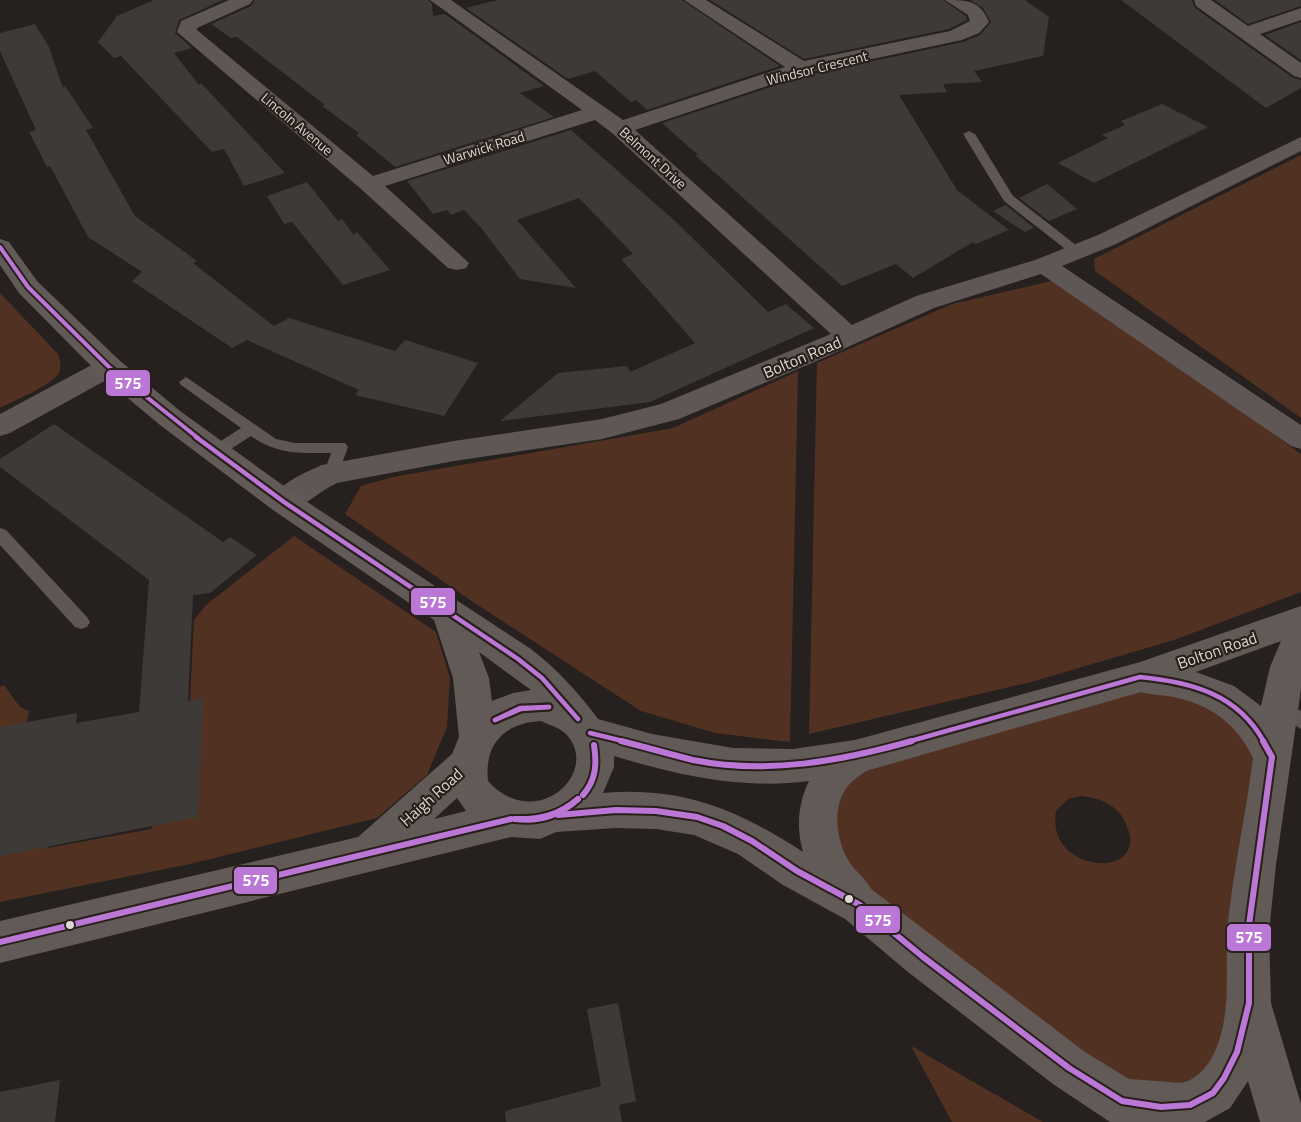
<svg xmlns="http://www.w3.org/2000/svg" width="1301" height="1122" viewBox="0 0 1301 1122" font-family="'Titillium Web',sans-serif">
<rect width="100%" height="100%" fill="#26201e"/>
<g fill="#513122" fill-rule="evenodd">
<polygon points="1301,155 1301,418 1095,271 1094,259"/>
<polygon points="1060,279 1301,454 1301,592 1174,640 1031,682 809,734 817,363 952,304"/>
<path d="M0,293L58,354C60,360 62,367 59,373C53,385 13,401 0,408Z"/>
<polygon points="798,371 790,742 715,733 641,711 473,602 345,514 361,486 393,477 673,428"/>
<polygon points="294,536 436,632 450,678 447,727 427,775 377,818 190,864 0,902 0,824 51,813 48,848 151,829 183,782 188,740 194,620 206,605"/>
<path d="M1140,677L1256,727L1237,1052L1161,1107L837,881L834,773ZM1081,796C1100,798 1118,805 1126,824C1152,881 1045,875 1056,811L1068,799Z"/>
<polygon points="4,685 20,707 29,711 21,752 0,806 0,687"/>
<polygon points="911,1046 1043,1122 952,1122"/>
</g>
<g fill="#3e3a38">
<polygon points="154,0 223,0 179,20 175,33 192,48 174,53 199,85 201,83 285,173 244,186 224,149 212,152 121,56 114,58 98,42 117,16"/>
<polygon points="255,0 428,0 432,4 433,16 445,14 544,86 520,93 554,117 395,167 356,135 359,133 322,106 325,105 237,37 231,38 211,24 251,6"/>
<polygon points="498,0 682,0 780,66 647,110 636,100 631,102 595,71 568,79 466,8"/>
<polygon points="710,0 943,0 966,16 967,20 949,29 804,59"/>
<polygon points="970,0 1025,0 1049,17 1043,56 974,71 982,82 943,84 947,92 899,95 957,190 1009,230 976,244 973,242 913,278 896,264 842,286 695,155 698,155 662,123 807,75 963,42 980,35 991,22 983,8"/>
<polygon points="1121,0 1192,0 1195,8 1293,78 1301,80 1301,88 1266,108"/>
<polygon points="1215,0 1301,0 1301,6 1248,24"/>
<polygon points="1301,22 1301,60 1265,35"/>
<polygon points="35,24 49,47 63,88 65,86 93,128 86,130 135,216 197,261 193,263 274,326 289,318 395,351 405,340 478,363 444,416 355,395 359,390 247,340 232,348 132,281 142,272 88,237 50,166 47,167 29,132 36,130 0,51 0,33"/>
<polygon points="1162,104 1208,127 1094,183 1058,163 1108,138 1102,135 1125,125 1121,121"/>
<polygon points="571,130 674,220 768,312 786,304 814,328 650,402 500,421 558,373 627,366 630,372 695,343 621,259 633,254 579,198 517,220 576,288 520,279 482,229 464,210 451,215 447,210 433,214 407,181"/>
<polygon points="307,182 338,221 342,219 353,234 357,232 390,270 343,285 292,222 284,224 267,196"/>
<polygon points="1047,184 1077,209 1049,221 1019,198"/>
<polygon points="1006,205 1034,228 1025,232 993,211"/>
<polygon points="54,424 223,542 230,537 257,555 210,593 193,595 188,701 203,699 198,817 0,856 0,727 77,713 76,723 139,712 149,580 0,467 0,459"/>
<polygon points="618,1003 636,1101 619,1105 622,1122 506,1122 505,1111 601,1086 587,1009"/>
<polygon points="60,1080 55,1122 0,1122 0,1092"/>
</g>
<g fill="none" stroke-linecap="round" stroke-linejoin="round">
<g fill="#5e5755" fill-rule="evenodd">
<polygon points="969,131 975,134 1013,196 1081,249 1083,252 1081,255 1073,255 1004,201 963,134"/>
<path d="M186,377L276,439L295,443H345L348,447L337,477H327L324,473L331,453C299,453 278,455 251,436L220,456H210L207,452L210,448L241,428L181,385L179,382Z"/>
<polygon points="0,528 6,530 87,617 90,622 87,627 81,629 75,627 0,545"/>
<polygon points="1280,698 1301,711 1301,729 1274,712 1271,706 1274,700"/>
</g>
<g fill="#5e5755" fill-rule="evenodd">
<path d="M229,0H253L250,4L197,28V30L373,176L582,110L430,0H451L623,120L785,67L684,0H706L804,61L950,31L970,21L968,15L945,0C967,0 980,0 989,22L979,33L962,40L806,73L635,130L852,325L916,296L1035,260L1098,235L1301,137V151L1114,245L1062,266L1301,425V449L1291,446L1041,274L934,308L819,360L679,419L602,439L454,461L337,483C316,492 297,517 273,510L269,502C279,484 303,473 322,465L454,441L602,419L661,404L831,334L612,133L595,120L385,186L469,263L466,268L457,270L448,268L361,189L177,32L181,21Z"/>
<polygon points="1194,0 1211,0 1248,26 1301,8 1301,20 1260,34 1301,63 1301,78 1294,76 1196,6"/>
<polygon points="109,358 119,361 122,367 119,373 10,433 0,436 0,414 99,361"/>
</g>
<path fill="#625a56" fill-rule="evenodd" d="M0,239L9,242L37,281L119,360L180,411L295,494L531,649C557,669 578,692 598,719L652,734L733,748L793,749L855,740L1140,662L1301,606V689L1276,865L1269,932L1271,1003L1301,1104V1122H1260L1248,1081L1230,1108L1205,1122H1110L1053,1084L908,972L845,919L783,885L738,854L694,835L656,829L616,828L556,832L540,839L511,837L0,963V921L358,837L452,754L459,737L453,678L434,620L273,510L160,425L99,374L19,293L0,265ZM1281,641L1270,667L1261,706L1234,686L1196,672ZM479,652L531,690L513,693L492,701L489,678ZM1141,692C1151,695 1163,695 1174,697C1211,705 1237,724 1253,758C1246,813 1234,867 1228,922C1224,965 1233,1007 1216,1049C1210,1064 1198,1079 1182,1083L1129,1079L1085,1052L871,889C866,879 856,872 850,863C837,844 832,810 845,790C850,782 859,776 866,771ZM541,721C549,725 560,728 566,734C602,772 536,834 488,781C484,743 505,723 541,721ZM614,756C676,775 743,790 809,781C798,804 796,827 803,852C739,810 682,786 603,793L614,767ZM457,798L466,811L434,819Z"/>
<defs>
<polyline id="bus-1-far2" points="0,247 28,287 109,367 198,438"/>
<g id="bus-1-far1">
<polyline points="196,437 284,502 518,659 542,678 578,719"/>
<polyline points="495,720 520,708 549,707"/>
<polyline points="495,720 521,709 549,707"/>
<polyline points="590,733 627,742"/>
<path d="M907,742L1140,677C1191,682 1238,694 1264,742"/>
</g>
<g id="bus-1">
<path d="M621,741C645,747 669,754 693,760C767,775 841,761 912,741"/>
<path d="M583,795C596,780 597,764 594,745"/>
<polyline points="558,815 616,810 656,811 697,817 723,826 752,841 797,871 860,905 923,957 1069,1068 1122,1101 1161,1107 1190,1105 1213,1093 1224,1078 1237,1052 1249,1003 1249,925 1272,757 1263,741"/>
<path d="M515,819C540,820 559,815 578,799"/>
<path d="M515,819C540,822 559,816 578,799"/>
<polyline points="0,942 511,819"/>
</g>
</defs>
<use href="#bus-1-far2" stroke="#291f1b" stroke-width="8"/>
<use href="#bus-1-far1" stroke="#291f1b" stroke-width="9"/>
<use href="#bus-1" stroke="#291f1b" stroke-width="10"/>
<use href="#bus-1-far2" stroke="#ba77d6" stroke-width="4"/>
<use href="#bus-1-far1" stroke="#ba77d6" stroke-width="4.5"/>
<use href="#bus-1" stroke="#ba77d6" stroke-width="6"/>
</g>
<g fill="#ddd6d3" stroke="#291f1b" stroke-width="2">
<circle cx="849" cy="899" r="5"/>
<circle cx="70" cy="925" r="5"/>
</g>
<g text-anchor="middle" stroke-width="4.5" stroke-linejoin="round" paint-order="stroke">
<g font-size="14" fill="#ddd6d3" stroke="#291f1b">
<text transform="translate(817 68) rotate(-14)" y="5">Windsor Crescent</text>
<text transform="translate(297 124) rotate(40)" y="5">Lincoln Avenue</text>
<text transform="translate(484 148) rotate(-17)" y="5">Warwick Road</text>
<text transform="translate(653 158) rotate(42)" y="5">Belmont Drive</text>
</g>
<g font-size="16" fill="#ddd6d3" stroke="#291f1b">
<text transform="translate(802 357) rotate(-23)" y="6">Bolton Road</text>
<text transform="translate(1217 650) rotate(-19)" y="6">Bolton Road</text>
<text transform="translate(431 797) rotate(-42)" y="6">Haigh Road</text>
</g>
</g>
<g stroke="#291f1b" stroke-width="2">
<rect x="105" y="369" width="46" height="28" rx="6" fill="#ba77d6"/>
<rect x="410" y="587" width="46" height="29" rx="6" fill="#ba77d6"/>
<rect x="233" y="866" width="45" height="29" rx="6" fill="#ba77d6"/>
<rect x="855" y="905" width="46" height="29" rx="6" fill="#ba77d6"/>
<rect x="1226" y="923" width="46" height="29" rx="6" fill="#ba77d6"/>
</g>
<g font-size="16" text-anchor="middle" font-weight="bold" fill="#fff">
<text x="128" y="389">575</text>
<text x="433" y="608">575</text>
<text x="256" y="886">575</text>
<text x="878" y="926">575</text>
<text x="1249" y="943">575</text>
</g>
</svg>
